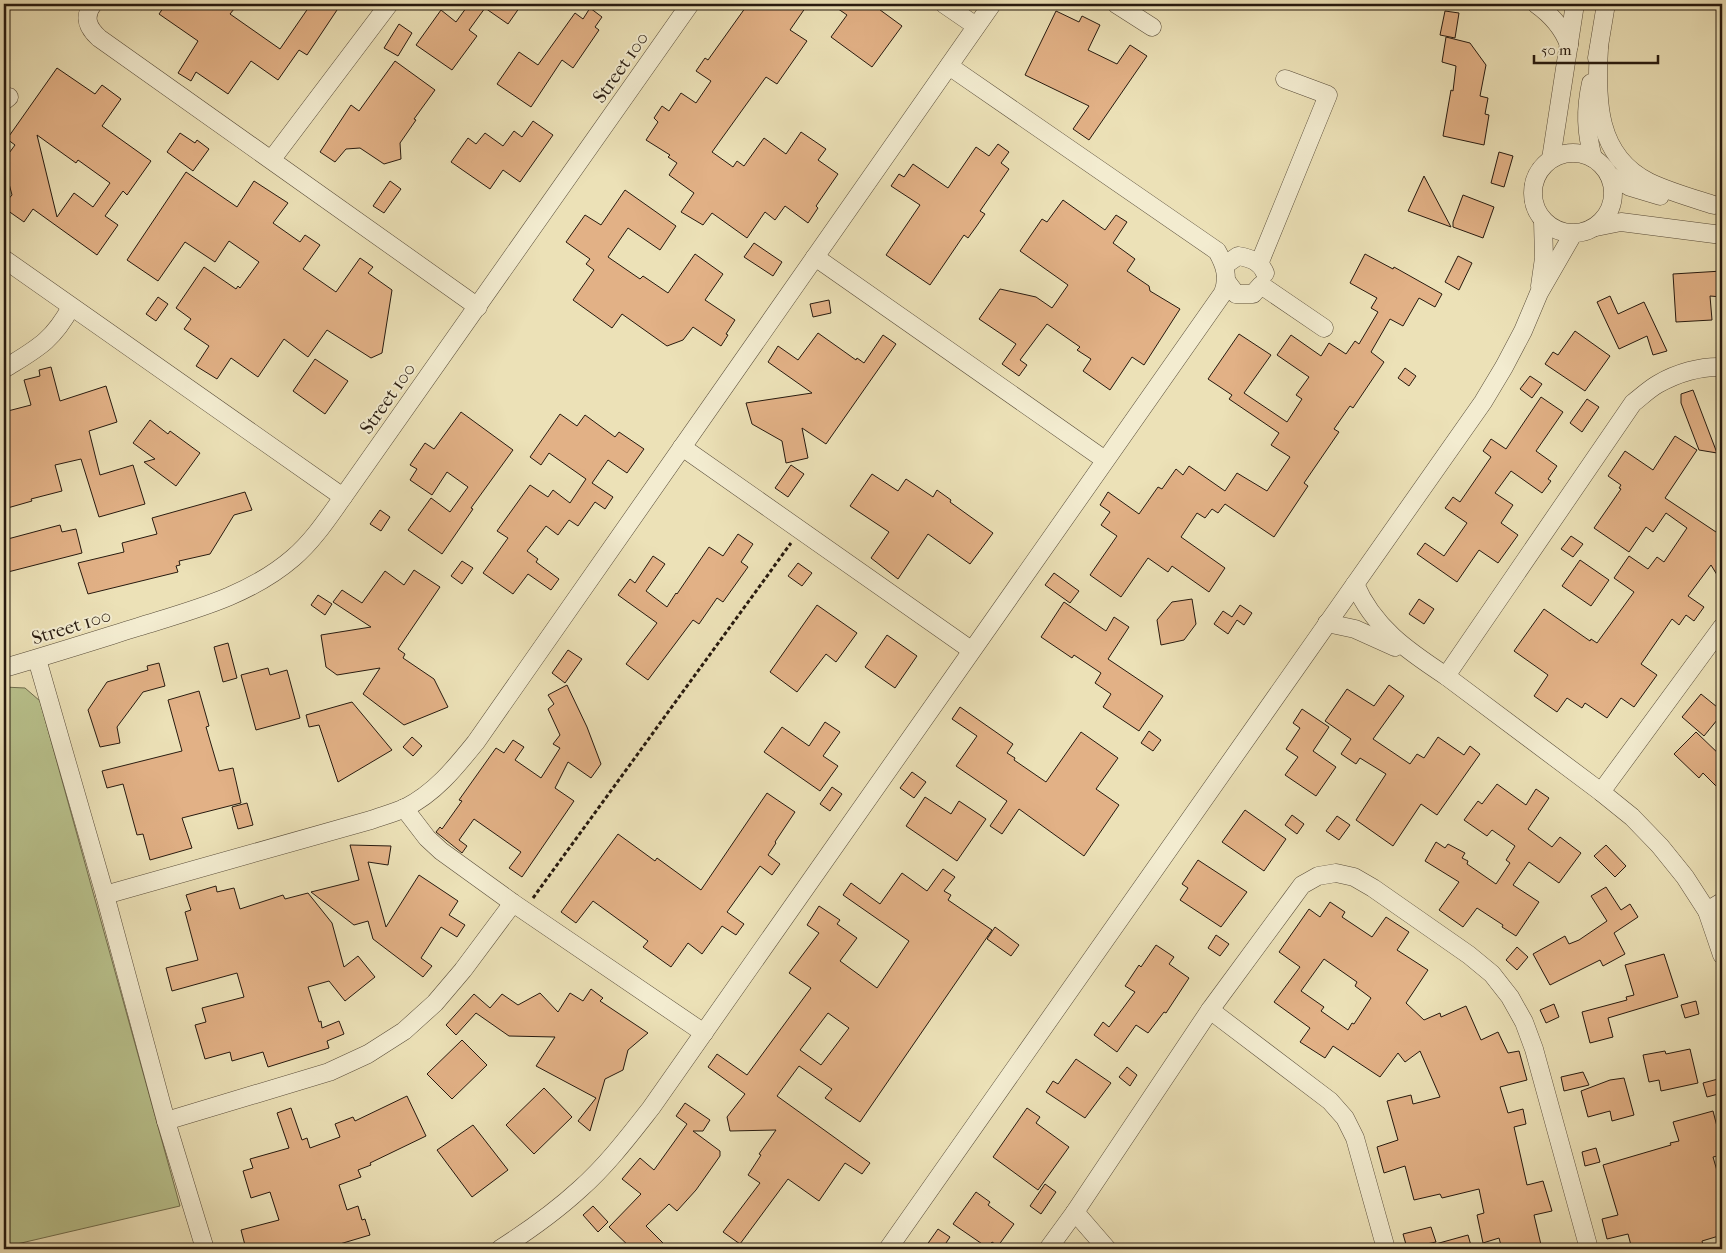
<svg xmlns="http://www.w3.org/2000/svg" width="1726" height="1253" viewBox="0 0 1726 1253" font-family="'IM FELL French Canon',serif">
<rect width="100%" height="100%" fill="#ece1b7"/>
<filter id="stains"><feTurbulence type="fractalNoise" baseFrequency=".004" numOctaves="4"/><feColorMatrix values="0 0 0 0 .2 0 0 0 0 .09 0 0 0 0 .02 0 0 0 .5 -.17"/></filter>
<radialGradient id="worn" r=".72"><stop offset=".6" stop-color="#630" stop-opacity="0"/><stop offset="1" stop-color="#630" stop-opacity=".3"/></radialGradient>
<polygon fill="#b9c28d" stroke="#706e4e" points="4,687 25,688 40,701 180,1206 4,1247"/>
<g fill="#e2b186" stroke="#271a0f" fill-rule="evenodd">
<polygon points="166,4 238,4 230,14 280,49 311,4 341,4 307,55 299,50 278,80 251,61 228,94 196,72 191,81 178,73 198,41 159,14"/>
<polygon points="469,4 522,4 508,24 485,8 469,30 477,36 452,70 416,45 441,10 456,22"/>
<polygon points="748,4 808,4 790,30 807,41 777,84 766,77 712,152 733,167 737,161 744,166 764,138 786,154 801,132 826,149 818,160 838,174 816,206 818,208 808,223 785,206 775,220 765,212 747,238 712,213 703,225 681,212 694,193 669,175 677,163 668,157 670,155 646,140 658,122 654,118 662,106 669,111 681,93 696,103 711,81 696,71 705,58 708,60"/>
<polygon points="831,4 872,4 902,26 872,67 831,37 847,15"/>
<polygon points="590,8 602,17 595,27 599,30 573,68 562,60 531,107 497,84 519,52 538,65 575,13 583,19"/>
<polygon points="1056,11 1079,22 1082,16 1100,25 1088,50 1117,64 1130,45 1147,56 1089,140 1073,129 1089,106 1025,75"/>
<polygon points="1445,11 1459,13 1455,38 1440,35"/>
<polygon points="399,24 412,33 398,56 384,48"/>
<polygon points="1446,37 1470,43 1486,65 1480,96 1488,98 1485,114 1489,115 1484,145 1443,136 1451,90 1453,91 1456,66 1442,62"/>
<polygon points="395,61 435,90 414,119 416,120 400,143 401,159 384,164 360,148 346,149 335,162 320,152 351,105 359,111"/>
<path d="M57,68L95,94L102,85L121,99L102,126L151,161L127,195L123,191L105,216L118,225L97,255L33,209L24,222L4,208V204L12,195L7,176L4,173V160L15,145L7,139ZM37,135L76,163L78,160L110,183L93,207L74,193L57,217Z"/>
<polygon points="533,121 553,135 520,182 503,170 490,189 451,162 468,138 476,144 485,133 503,146 514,131 522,137"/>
<polygon points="180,133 195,143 197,140 209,149 193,171 167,152"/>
<polygon points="998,144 1009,152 1001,163 1009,169 980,211 985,214 976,227 968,238 964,235 930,285 886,255 920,205 891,186 899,174 904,177 913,164 948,188 976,147 989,156"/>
<polygon points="1499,152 1513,156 1504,187 1491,183"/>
<polygon points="186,172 237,207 254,181 288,203 273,223 300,242 305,235 320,245 303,269 336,292 360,258 373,267 368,273 392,290 382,353 371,358 327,330 308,357 284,339 258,377 231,358 217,379 196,366 209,346 184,329 191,319 176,308 204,267 236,289 238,286 240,288 259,262 229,241 215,262 185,242 158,281 127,260"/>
<polygon points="1424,176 1451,227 1408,211"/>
<polygon points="390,181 401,189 384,213 373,206"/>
<polygon points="625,190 676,226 660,250 628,228 608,257 640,279 643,276 668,293 695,254 723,274 705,300 735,320 726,334 728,335 721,346 693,327 683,340 667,346 622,314 612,328 573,300 594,270 586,264 590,259 566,242 585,215 601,225"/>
<polygon points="1463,195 1494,207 1483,238 1453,227 1453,222"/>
<polygon points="1063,200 1105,230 1116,215 1127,222 1113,243 1135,259 1127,271 1149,286 1150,291 1180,309 1144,365 1132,357 1110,390 1083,371 1091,359 1077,350 1080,347 1047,324 1020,360 1027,365 1019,376 1002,364 1016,344 979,319 1000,289 1036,297 1052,308 1068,285 1020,251 1042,219 1047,222"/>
<polygon points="754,243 782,262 773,276 744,257"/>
<polygon points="1365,254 1393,269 1394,267 1442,294 1435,307 1419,298 1403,326 1390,319 1371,352 1384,362 1353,408 1350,406 1334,429 1339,432 1304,483 1308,486 1274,537 1225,504 1218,513 1212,509 1205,518 1197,513 1181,537 1225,568 1209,592 1172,566 1168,572 1148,558 1121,597 1090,575 1117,536 1101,525 1110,512 1100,505 1108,492 1139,514 1158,487 1162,489 1176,469 1183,475 1189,466 1225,491 1237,473 1267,491 1290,457 1271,445 1279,433 1229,399 1232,395 1208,379 1239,334 1271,355 1244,393 1287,422 1302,399 1296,395 1309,377 1277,355 1291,335 1321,356 1329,343 1346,354 1355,341 1359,344 1378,312 1371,308 1377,298 1350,283"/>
<polygon points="1458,256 1472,263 1459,290 1445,282"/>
<polygon points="1722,271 1722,297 1710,296 1712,320 1676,322 1673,274"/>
<polygon points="1610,296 1618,314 1644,302 1667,351 1653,355 1647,336 1619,349 1597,302"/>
<polygon points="158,297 168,304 156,321 146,314"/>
<polygon points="829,300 831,313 813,317 810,304"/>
<polygon points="1575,331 1610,356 1585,391 1545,364 1553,352 1558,355"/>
<polygon points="818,333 856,360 857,358 864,363 883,335 896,344 826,444 802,428 808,458 786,463 782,441 752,424 746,403 812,393 768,362 778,346 798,360"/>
<polygon points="315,359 348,381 325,414 293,391"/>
<polygon points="51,367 60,401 106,386 117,422 89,431 100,475 133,465 145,504 99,517 81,459 55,465 62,491 31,499 32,501 4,509 4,412 31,405 24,380 40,376 39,370"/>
<polygon points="1405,368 1416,376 1409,386 1398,378"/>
<polygon points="1530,376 1542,384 1532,398 1520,389"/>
<polygon points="1693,390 1717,453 1699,450 1681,403 1681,394"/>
<polygon points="1541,397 1563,412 1536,451 1557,466 1548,479 1551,481 1542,493 1511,471 1495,493 1513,505 1501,523 1518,535 1498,563 1479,550 1457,582 1417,554 1425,543 1444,556 1467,523 1445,508 1453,497 1460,502 1491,457 1483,451 1491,439 1506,449"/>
<polygon points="1587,399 1599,407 1582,432 1570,423"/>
<polygon points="461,412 513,450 471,508 473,509 442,554 408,530 431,498 450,512 468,487 447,472 432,495 410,480 417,469 410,465 425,443 434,449"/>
<polygon points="560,414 577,426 585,415 615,437 619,432 644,449 627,473 608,460 592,483 613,497 605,509 595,502 578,526 569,520 558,535 546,526 527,551 538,559 536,562 559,579 551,590 528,574 513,594 483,573 508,538 497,531 530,485 548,497 553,490 570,503 586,479 549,453 541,465 530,457"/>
<polygon points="150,420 168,434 170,431 200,453 176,486 144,462 155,459 133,443"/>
<polygon points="1675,436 1697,450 1665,498 1722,536 1722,583 1711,565 1688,596 1704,607 1694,621 1686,615 1679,625 1672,619 1641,664 1657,675 1634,707 1621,698 1607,718 1585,703 1582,708 1567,698 1557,712 1534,696 1548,675 1514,651 1544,609 1590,641 1591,639 1597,643 1634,592 1614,578 1629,556 1648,569 1657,557 1664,562 1687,528 1666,513 1653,532 1646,527 1629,552 1594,528 1621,489 1619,488 1621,485 1608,476 1625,451 1653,470"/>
<polygon points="791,465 804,474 788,497 775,488"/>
<polygon points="872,474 898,491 906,479 933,497 937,490 951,500 950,502 993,533 970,564 928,534 898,579 871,558 889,532 850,506"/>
<polygon points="245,492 252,510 234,515 210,554 179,561 180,565 176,566 178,572 88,594 78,563 124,552 122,543 157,534 152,518"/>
<polygon points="380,510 390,517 381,531 370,524"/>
<polygon points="60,525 62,532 76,529 82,553 4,573 4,540"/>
<polygon points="738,534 753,544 741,562 748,567 723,602 717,598 699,624 693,620 648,680 626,664 657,623 618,595 630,579 635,583 653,556 665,564 646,591 667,607 676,593 677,594 709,547 723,556"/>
<polygon points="1571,536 1583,544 1573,557 1561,549"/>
<polygon points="1580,560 1609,580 1591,606 1562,586"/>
<polygon points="462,561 473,568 462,584 451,576"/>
<polygon points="798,563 812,573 802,586 788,576"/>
<polygon points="414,570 440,587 398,649 405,654 403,658 434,679 448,707 404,725 363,694 380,668 337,675 326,667 321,635 371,627 333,602 342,590 362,603 385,571 404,585"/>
<polygon points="1054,573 1079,591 1070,603 1045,585"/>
<polygon points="318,595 332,604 325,615 311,605"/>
<polygon points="1192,599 1196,624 1184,640 1161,645 1157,620 1172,602"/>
<polygon points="1419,599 1434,609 1424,624 1409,614"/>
<polygon points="1064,602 1106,631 1114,617 1129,627 1108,659 1163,696 1139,731 1103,707 1111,694 1095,683 1101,673 1074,655 1072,658 1041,637"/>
<polygon points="817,605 857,633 836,662 826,654 797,692 770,672"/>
<polygon points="1240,605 1252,613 1244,625 1237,620 1228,634 1214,624 1223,611 1232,617"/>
<polygon points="887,635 917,656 895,688 865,667"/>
<polygon points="228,643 237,678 223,682 214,647"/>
<polygon points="568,650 582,659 565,683 552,673"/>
<polygon points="159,663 165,686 143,692 117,727 120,743 100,747 88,710 107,682 148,670 147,666"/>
<polygon points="268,668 270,675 287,670 300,718 256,730 241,675"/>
<polygon points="567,685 587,727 601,764 591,778 568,762 555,788 574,801 522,877 509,868 521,852 474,819 459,840 467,846 462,853 436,832 440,827 442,829 462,801 459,800 496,748 504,753 513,740 524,747 515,760 541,778 560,748 553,744 560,735 548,709 554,704 548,695"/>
<polygon points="1389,685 1404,696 1373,739 1410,764 1417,754 1424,758 1438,737 1464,755 1470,746 1480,754 1437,815 1421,804 1393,846 1356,820 1386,774 1360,758 1356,764 1341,754 1351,739 1325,721 1347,689 1374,706"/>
<polygon points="199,691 209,726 206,727 219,771 233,768 241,803 182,818 192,848 150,860 143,834 137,835 123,784 107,788 102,771 182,751 168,700"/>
<polygon points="1701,694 1722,711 1722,714 1704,736 1682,717"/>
<polygon points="352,702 392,750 338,782 319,725 309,727 306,715"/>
<polygon points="960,707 1013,744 1007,753 1015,758 1014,760 1046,782 1081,732 1118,758 1096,789 1119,805 1084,856 1019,809 1002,834 990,826 1007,801 956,766 977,736 952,719"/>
<polygon points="1302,709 1329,727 1313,751 1336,767 1316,796 1285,775 1298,757 1286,749 1300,728 1293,723"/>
<polygon points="825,722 840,732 823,756 838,766 820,791 764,752 782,727 809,746"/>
<polygon points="1149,731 1161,740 1153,751 1141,743"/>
<polygon points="1696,732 1722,757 1722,792 1703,773 1699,778 1674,754"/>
<polygon points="412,737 422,746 413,756 403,747"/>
<polygon points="912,772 926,782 914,798 900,788"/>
<polygon points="1497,784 1526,805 1536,789 1549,798 1528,829 1552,847 1560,837 1581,853 1559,883 1529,862 1513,885 1539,902 1516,936 1502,927 1503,925 1477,908 1463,927 1439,910 1459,882 1425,861 1436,842 1445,848 1448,844 1465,853 1462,858 1468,861 1467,864 1496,884 1510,863 1506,860 1515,846 1492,830 1487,836 1464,820 1478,801 1482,804"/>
<polygon points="832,787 842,794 830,811 820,804"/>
<polygon points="767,793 795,812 775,842 776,843 768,855 780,864 772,875 760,866 727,912 744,924 736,935 722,926 702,954 688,943 671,967 643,947 648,941 593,901 576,923 561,912 618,834 655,861 657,858 701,890"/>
<polygon points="925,797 951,814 959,801 986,819 957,861 906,826"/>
<polygon points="247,803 253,825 238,829 232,807"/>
<polygon points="1245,810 1286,839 1264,871 1222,842"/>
<polygon points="1292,815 1304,824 1297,834 1285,825"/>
<polygon points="1337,816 1350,825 1339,840 1326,831"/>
<polygon points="350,845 391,846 388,865 368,862 386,927 419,875 458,901 449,915 465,925 457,937 441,927 421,958 432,966 423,977 373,939 368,921 354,925 311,892 359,880"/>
<polygon points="1606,845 1626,866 1615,877 1594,856"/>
<polygon points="1198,860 1247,892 1221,927 1180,900 1188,888 1182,884"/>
<path d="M943,869L955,877L944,891L951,895L948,900L992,930L860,1122L825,1098L832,1089L799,1066L777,1096L870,1163L862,1174L845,1163L819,1201L788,1179L740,1244L723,1232L760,1183L748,1175L761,1155L759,1154L776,1130L730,1131L727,1117L745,1094L708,1067L717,1054L747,1075L811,988L789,973L819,933L807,925L819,906L840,920L837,924L857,938L840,961L877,988L909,941L843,895L851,883L880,904L902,873L927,891ZM828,1013L849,1028L821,1065L800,1050Z"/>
<polygon points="216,886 217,892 234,888 240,909 283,895 285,899 308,893 332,923 344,967 358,956 375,977 345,1001 329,981 308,987 319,1022 321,1021 322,1028 339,1021 344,1034 327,1041 329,1048 268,1067 263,1052 232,1061 230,1052 205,1059 195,1025 206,1022 202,1008 244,997 237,973 172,991 166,968 198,960 185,912 191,910 186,895"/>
<polygon points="1606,887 1621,910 1630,904 1638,917 1614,933 1625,954 1603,966 1600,960 1550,985 1533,954 1565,936 1569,944 1579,940 1607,921 1591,896"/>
<path d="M1330,902L1345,912L1342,917L1372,937L1386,917L1409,932L1397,950L1428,970L1406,1003L1424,1020L1440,1013L1441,1017L1466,1006L1481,1040L1498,1032L1508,1053L1519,1051L1527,1080L1500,1087L1508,1113L1523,1109L1526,1124L1514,1127L1527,1185L1543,1181L1552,1211L1534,1215L1542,1249H1502L1499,1238L1483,1243L1477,1215L1484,1213L1479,1189L1442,1198L1440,1194L1414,1200L1405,1166L1384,1173L1377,1147L1398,1140L1387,1101L1411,1095L1413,1104L1440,1097L1420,1051L1405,1062L1398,1053L1380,1077L1333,1046L1325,1058L1300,1042L1310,1028L1274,1002L1300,967L1279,952L1309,909L1320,917ZM1324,959L1357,982L1355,986L1371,998L1354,1024L1352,1023L1348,1030L1321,1011L1324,1007L1301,991Z"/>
<polygon points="995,927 1019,945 1011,956 987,939"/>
<polygon points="1216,935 1229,944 1220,956 1208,948"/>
<polygon points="1156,945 1174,957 1169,964 1189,978 1166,1013 1164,1012 1148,1033 1136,1025 1117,1052 1094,1035 1103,1022 1109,1027 1135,992 1125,986 1139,965 1141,967"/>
<polygon points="1517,947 1528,957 1517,970 1506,960"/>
<polygon points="1664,954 1678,997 1608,1018 1613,1037 1590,1043 1582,1012 1627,1000 1626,997 1634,995 1625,965"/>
<polygon points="591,989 603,998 600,1001 648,1033 628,1050 623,1070 605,1079 590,1131 578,1121 596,1098 536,1066 555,1037 509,1036 476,1013 456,1035 446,1025 474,994 490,1008 502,994 518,1005 540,993 558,1012 570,993 583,1001"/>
<polygon points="1696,1001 1699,1014 1685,1018 1681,1005"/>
<polygon points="1554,1004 1559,1017 1546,1023 1540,1010"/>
<polygon points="462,1040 487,1065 452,1099 427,1074"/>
<polygon points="1690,1049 1698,1083 1661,1091 1659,1080 1649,1082 1643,1055 1665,1051 1666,1054"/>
<polygon points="1076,1059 1111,1083 1085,1118 1046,1092 1053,1081 1058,1084"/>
<polygon points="1127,1067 1137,1075 1130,1086 1119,1077"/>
<polygon points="1583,1072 1589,1085 1564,1091 1561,1077"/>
<polygon points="1624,1078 1634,1115 1612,1121 1610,1111 1588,1117 1581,1091 1610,1080"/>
<polygon points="1718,1079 1722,1093 1707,1097 1703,1083"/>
<polygon points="544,1088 572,1117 534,1154 506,1125"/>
<polygon points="407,1096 426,1136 370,1163 371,1165 358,1170 361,1177 339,1185 347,1210 358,1206 362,1220 365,1219 370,1235 323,1249 246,1249 241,1230 279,1220 270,1192 251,1198 243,1171 253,1168 250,1159 289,1148 277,1113 291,1108 302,1140 307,1138 310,1148 340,1137 335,1124 353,1117 355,1121"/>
<polygon points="685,1103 710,1120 703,1131 693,1131 720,1151 720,1156 696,1190 677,1211 669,1204 646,1226 669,1249 632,1249 609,1227 641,1194 622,1179 640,1158 654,1170 687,1124 676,1116"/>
<polygon points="1027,1108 1040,1117 1036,1123 1069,1147 1038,1190 993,1157"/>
<polygon points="1713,1111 1722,1146 1722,1155 1713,1157 1720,1181 1722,1181 1722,1235 1702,1241 1704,1249 1632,1249 1628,1234 1607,1239 1602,1219 1618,1215 1603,1165 1671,1145 1670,1143 1679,1141 1673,1122"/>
<polygon points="473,1125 508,1170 472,1197 437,1150"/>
<polygon points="1596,1148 1600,1162 1585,1166 1582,1152"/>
<polygon points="1045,1184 1056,1192 1041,1214 1030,1206"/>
<polygon points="976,1192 990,1202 988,1205 1014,1224 998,1246 992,1242 988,1248 953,1224"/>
<polygon points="593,1206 608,1222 598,1232 583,1215"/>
<polygon points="1431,1227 1436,1242 1407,1248 1403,1234"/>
<polygon points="938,1229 950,1237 942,1249 924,1249"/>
<polygon points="1468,1235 1472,1249 1433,1249 1432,1245"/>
</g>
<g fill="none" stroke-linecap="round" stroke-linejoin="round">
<defs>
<g id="minor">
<path d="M93,4C83,17 88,28 99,38L478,307"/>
<polyline points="944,4 976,26"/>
<polyline points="1116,4 1152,27"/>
<path d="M1536,4C1550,14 1563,28 1569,45"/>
<path d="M1599,48C1596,99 1596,156 1649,182C1670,192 1692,198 1714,205"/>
<polyline points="1597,58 1606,4"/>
<path d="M1591,83C1585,110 1586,132 1593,158"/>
<polyline points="4,101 9,97"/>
<circle cx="1573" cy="193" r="40"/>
<polyline points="272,159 389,4"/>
<polyline points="1551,159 1575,4"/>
<polyline points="1609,175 1630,187 1660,196"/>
<polyline points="1596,227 1621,222 1722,235"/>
<polyline points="815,257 1105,460"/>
<polyline points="4,259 343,497"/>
<polyline points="1259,264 1328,95 1285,79"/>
<path d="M1225,265L1238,256C1250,258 1260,261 1265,273"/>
<polyline points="1227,282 1236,294 1253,294 1261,285 1324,328"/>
<polyline points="1540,286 1544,258 1543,221"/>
<path d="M4,369C36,349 52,342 71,307"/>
<polyline points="682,447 971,650"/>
<path d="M1355,584C1373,627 1408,651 1446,676L1601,792L1632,817L1660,846L1685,877L1707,911L1722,955"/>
<polyline points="1327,623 1355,629 1395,647"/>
<polyline points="37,659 105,895 166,1121 205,1249"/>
<path d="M4,668C49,655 93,641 138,627C192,610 249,596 293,558C313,541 328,518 343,497L690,4"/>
<path d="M1446,676L1633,403C1641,397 1649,389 1658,384C1677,373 1701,366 1722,367"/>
<polyline points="1601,792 1722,627"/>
<polyline points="404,808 427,838 441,851 513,903 704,1033"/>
<path d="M105,895L371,820C382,816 394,813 405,808C435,793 455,768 476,742L992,4"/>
<polyline points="1707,911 1722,902"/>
<polyline points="1210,1010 1330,1101 1345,1118 1355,1138 1386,1249"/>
<polyline points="166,1121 329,1072 368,1054 404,1031 435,1003 463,970 513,903"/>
<polyline points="1075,1212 1107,1249"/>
<path d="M500,1249C528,1231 555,1212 580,1189C607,1165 629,1136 651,1108L1223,293C1229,277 1225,265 1217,251L949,66"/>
<polyline points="888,1249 1483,402 1504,367 1523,331 1539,293 1573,234"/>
<polyline points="1048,1249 1075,1212 1210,1010 1291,900 1302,885 1318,876 1336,873 1354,877 1373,888 1469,955 1492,974 1510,997 1524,1022 1534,1049 1589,1249"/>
</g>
</defs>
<use href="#minor" stroke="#584c39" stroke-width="19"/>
<polyline stroke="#271a0f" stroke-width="3" stroke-dasharray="4 2.5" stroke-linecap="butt" points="533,898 791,543"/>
<use href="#minor" stroke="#f3ecd0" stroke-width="18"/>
</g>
<g text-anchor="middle" stroke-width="4" stroke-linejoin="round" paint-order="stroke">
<g font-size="19" fill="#271a0f" stroke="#f3ecd0">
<text transform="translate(620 67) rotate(-55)" y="7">Street 100</text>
<text transform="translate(387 398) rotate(-55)" y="7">Street 100</text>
<text transform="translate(71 626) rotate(-17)" y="7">Street 100</text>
</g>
</g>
<rect width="1726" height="1253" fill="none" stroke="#ece1b7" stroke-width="20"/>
<rect x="5" y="5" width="1716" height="1243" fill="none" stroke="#271a0f" stroke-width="2.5"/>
<rect x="10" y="10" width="1706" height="1233" fill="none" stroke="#271a0f"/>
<path d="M1534 55v8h124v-8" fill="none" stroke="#271a0f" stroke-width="2.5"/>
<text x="1541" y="55" font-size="15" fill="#271a0f" stroke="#f3ecd0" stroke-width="4" paint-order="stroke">50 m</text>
<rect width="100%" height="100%" filter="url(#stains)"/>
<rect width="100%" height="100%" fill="url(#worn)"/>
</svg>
